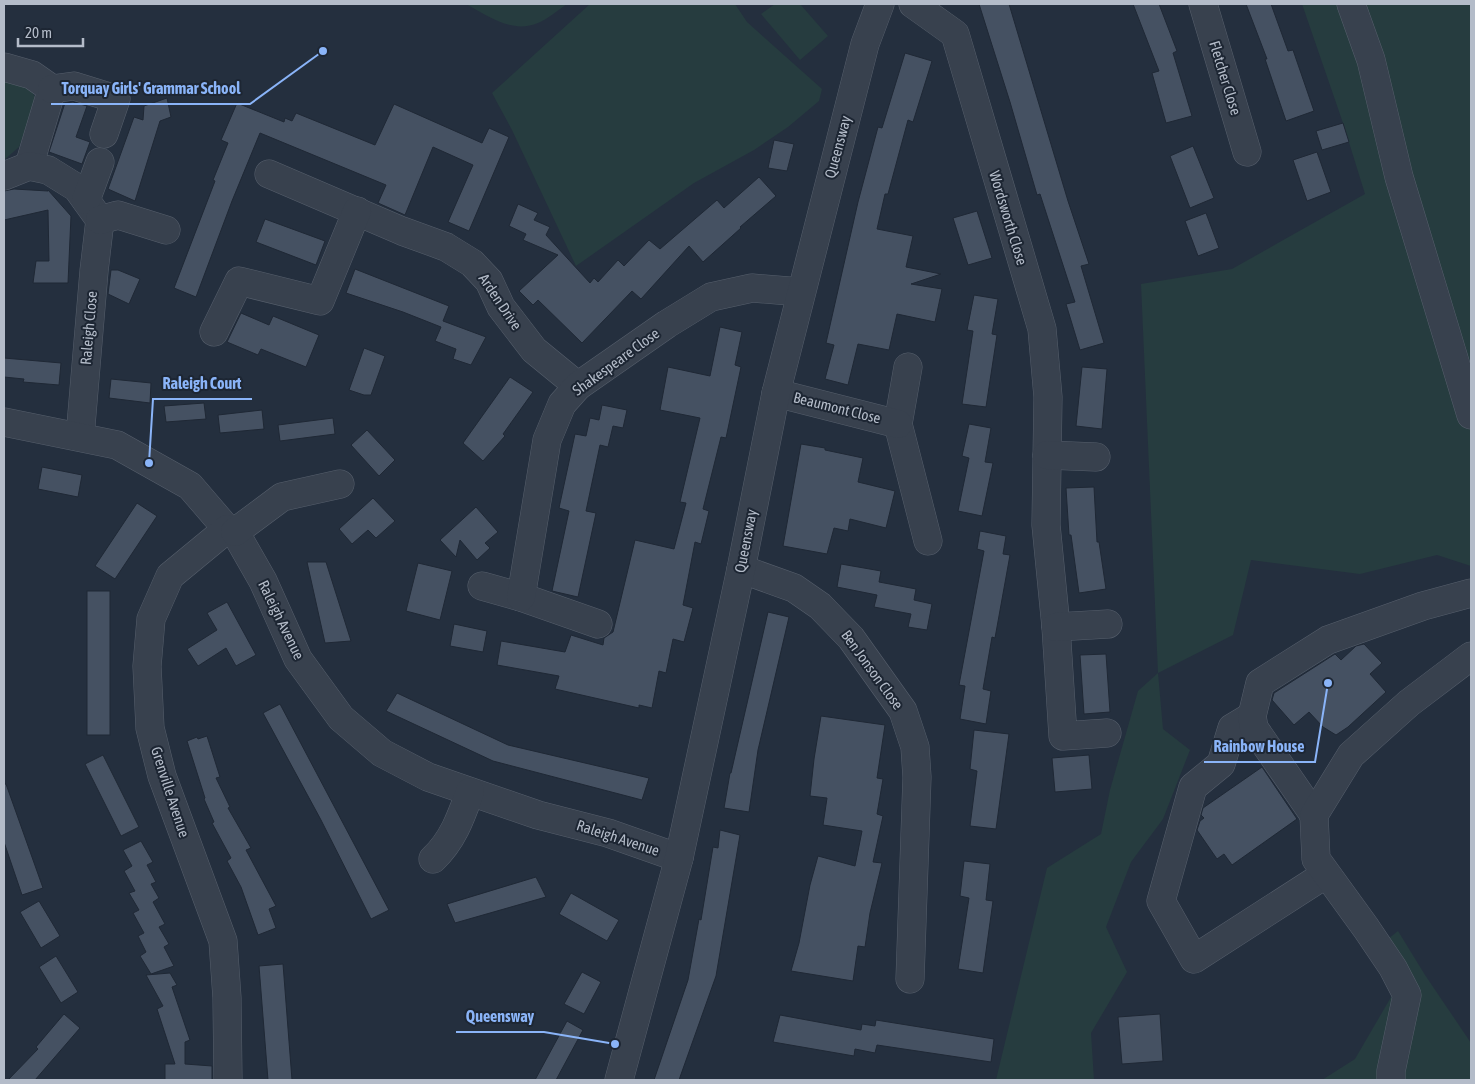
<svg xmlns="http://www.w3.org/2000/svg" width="1475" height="1084" viewBox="0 0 1475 1084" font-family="'Asap Condensed',sans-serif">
<rect width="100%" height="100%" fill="#242f3e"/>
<g fill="#263c3f">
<path d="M466,4H567C558,10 548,19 538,23C512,34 488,16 466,4Z"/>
<polygon points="590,4 735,4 747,22 822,89 819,101 788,127 754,150 694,183 576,266 512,130 492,93"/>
<polygon points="775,4 800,4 828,36 800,60 761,14"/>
<polygon points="1302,4 1471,4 1471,566 1437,555 1360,574 1251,560 1233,635 1158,673 1163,729 1190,750 1163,819 1131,862 1106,927 1127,972 1091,1033 1094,1080 996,1080 1047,868 1101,834 1110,790 1138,691 1158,673 1141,284 1232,269 1365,194 1343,123"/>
<polygon points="4,77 29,86 37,101 19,147 4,160"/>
<polygon points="1398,931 1425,975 1471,1043 1471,1080 1401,1080 1405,1056 1383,943"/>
<polygon points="1394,992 1385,1080 1322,1080 1355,1059"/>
</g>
<g fill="#455162" stroke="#1f2835">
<polygon points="979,4 1009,4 1068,201 1089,264 1081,266 1104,343 1080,350 1066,304 1075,302 1040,194 1037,195 1010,102"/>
<polygon points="1133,4 1159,4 1177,51 1173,53 1192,116 1166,123 1152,73 1159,71"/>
<polygon points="1246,4 1271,4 1288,51 1293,50 1314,111 1286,121 1265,59 1267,59"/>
<polygon points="905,53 932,61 913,122 908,120 888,194 885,194 877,229 913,236 906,267 941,274 911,284 942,289 935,322 897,314 889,350 858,344 848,385 825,379 834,345 826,343 858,202 878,127 882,128"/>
<polygon points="167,98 171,117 160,121 135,201 108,189 134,117 143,120 144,106"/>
<polygon points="73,102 87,106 76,137 90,142 82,164 49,152 65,103"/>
<polygon points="237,103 284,122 285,118 292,121 296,113 375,145 394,104 482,143 489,128 509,137 469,231 448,222 473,165 433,147 405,215 378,203 386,185 260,133 232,201 196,297 174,288 215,181 213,180 228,143 221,140"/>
<polygon points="1343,123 1349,142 1322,150 1316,131"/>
<polygon points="774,140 794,144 787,171 768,168"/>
<polygon points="1193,146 1214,198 1190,208 1170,156"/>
<polygon points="1317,152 1331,192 1307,201 1293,160"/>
<polygon points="759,177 776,196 740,227 741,228 703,262 689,246 641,299 632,291 582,343 538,300 533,305 519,291 558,255 523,240 526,234 509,226 518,204 538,213 534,220 550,227 546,235 590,283 594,278 598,282 618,260 624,266 649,240 660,249 717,200 724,208"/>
<polygon points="14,189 48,191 48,190 71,216 68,283 33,283 36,261 49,261 48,210 4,220 4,191"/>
<polygon points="977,211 992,258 968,265 953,218"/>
<polygon points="1206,213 1219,248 1198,256 1185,221"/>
<polygon points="265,219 325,241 316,265 256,242"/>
<polygon points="355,269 449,306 443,321 486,337 471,365 453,359 456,349 435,341 441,327 403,312 346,293"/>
<polygon points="111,270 118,270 140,279 129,304 108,294"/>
<polygon points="974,295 998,299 992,334 997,335 986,407 962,404 973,331 967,330"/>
<polygon points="241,313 269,325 273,316 319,335 306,367 261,349 258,355 227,342"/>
<polygon points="720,327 742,332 735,365 741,367 726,438 721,437 703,509 709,511 701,544 695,542 683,605 693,608 684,642 673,639 666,673 659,671 652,708 639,705 639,708 555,689 559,676 497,665 501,641 565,652 571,635 603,645 604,638 613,632 635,540 674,549 686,503 680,502 700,418 660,410 668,367 710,376"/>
<polygon points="364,348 385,356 371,395 364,395 349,390"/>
<polygon points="4,358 61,363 59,385 23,382 24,379 4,377"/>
<polygon points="1082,367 1107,369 1102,429 1076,426"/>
<polygon points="510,377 533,392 503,434 505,436 483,461 463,443"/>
<polygon points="111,379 151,383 150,403 109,398"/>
<polygon points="204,403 206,419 166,422 164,406"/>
<polygon points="602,405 627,410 623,428 613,426 608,447 600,445 586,511 596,513 578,597 552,591 569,511 559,508 575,434 586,436 590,418 599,420"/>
<polygon points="262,410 264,429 220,433 218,415"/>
<polygon points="333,418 335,434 280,441 278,425"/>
<polygon points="969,424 991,428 985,462 993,463 982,516 958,511 969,458 962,456"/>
<polygon points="367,430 395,460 379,476 351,445"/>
<polygon points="801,444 825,448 825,450 863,458 858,482 895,491 886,528 850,519 848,531 834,528 827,554 783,546"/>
<polygon points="42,467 82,475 78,497 38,489"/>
<polygon points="1094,487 1097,542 1099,542 1106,589 1079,593 1071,535 1069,535 1066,488"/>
<polygon points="373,498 395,521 376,538 368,530 352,544 339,529"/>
<polygon points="137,503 157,516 115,579 95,566"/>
<polygon points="476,507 498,532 485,543 490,548 477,560 460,540 456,557 440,540"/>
<polygon points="980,531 1006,536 1003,554 1010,555 995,638 992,637 983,689 991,691 986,724 960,719 965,686 959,685 984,551 977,549"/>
<polygon points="307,562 326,562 351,641 325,643"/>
<polygon points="418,563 452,571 440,620 406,611"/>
<polygon points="841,564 881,571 879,582 916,589 914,600 932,604 927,630 908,627 911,614 874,607 877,595 837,587"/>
<rect x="87" y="591" width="23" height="144"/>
<polygon points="227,602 256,655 236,666 226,648 198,666 187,649 217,630 207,613"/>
<polygon points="768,612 789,617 758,750 749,812 724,808 730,773 731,773"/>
<polygon points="454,624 487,631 483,652 450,646"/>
<polygon points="1364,644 1382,663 1370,674 1386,692 1348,727 1336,735 1323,727 1309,712 1294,725 1272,700 1274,693 1335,654 1341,660 1356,646"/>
<polygon points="1106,654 1110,712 1084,714 1080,655"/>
<polygon points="397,693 508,745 649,778 642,800 493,761 386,711"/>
<polygon points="280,704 389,910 371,919 321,820 263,713"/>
<polygon points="821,716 885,725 877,778 883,779 877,814 883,816 873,862 882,863 870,913 865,947 858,946 853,981 791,971 799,943 810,885 818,856 855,866 862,831 823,825 827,798 810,796 814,759"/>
<polygon points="974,730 1009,734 996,829 970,826 977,771 970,769"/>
<polygon points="207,736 220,777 216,778 230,807 228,808 251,848 246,850 276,906 269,909 276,928 258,935 241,887 227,861 231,858 212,823 214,822 204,799 205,798 187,741 197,737 198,739"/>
<polygon points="103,755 139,827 121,836 85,764"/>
<polygon points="1089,755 1092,789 1055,792 1052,758"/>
<polygon points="1262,767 1297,819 1232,865 1224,854 1217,859 1197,830 1200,821 1204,818 1201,815 1203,808"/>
<polygon points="4,784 6,784 43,888 22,895 4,842"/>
<polygon points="720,830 740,835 716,976 679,1080 654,1080 688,980 699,919 701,920 713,847 718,848"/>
<polygon points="141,841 153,862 147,865 156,882 151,884 159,898 153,902 165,924 159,927 169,944 164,947 174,966 151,974 140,956 146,952 138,936 144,933 133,913 139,910 129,893 135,891 124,871 132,866 123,850"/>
<polygon points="964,861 990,864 986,900 993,901 983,973 958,969 969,898 960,896"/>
<polygon points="536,877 546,897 455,923 447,904"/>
<polygon points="571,893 619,920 607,941 559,914"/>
<polygon points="39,901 60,936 41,948 20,912"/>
<polygon points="56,956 78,992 61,1003 39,967"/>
<polygon points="283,964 292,1080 268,1080 259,966"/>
<polygon points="582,972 601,982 584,1014 564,1004"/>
<polygon points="170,973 177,985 172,987 190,1040 185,1042 185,1064 212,1066 212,1080 165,1080 165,1064 175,1064 157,1009 163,1006 146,975"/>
<polygon points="64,1014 80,1028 35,1080 8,1080 38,1049 36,1047"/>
<polygon points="1160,1014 1163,1061 1122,1064 1118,1017"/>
<polygon points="780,1015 861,1030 862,1024 875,1026 876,1020 994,1039 991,1062 877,1045 875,1053 855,1049 854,1056 773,1042"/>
<polygon points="567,1021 583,1030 556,1080 535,1080"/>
</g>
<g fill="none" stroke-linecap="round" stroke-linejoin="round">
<defs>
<g id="minor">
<polyline points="913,4 955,34 1042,329 1048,397 1046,525 1056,627 1063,736 1107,733"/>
<polyline points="1203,4 1247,152"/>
<polyline points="1351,4 1371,60 1399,177 1471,415"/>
<polyline points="4,67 32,75 52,89 29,166"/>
<polyline points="52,89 74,86 116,99 104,134"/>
<polyline points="269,174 402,231 446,247 472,263 489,281 501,307 534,350 578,386"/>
<polyline points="4,176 29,166 48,170 77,188 100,220 94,271 80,437"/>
<polyline points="86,200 100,162"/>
<polyline points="100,220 118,215 166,230"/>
<polyline points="214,332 239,281 320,301 357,211"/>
<polyline points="908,367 898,424 928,541"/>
<polyline points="776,393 898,424"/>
<polyline points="4,422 117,445 190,486 227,529 235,532 263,581 298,659 341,718 382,753 428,777 538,815 608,833 679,858"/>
<polyline points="1047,455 1096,457"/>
<polyline points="227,529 170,576 151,619 147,666 150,728 162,776 223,941 227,998 228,1080"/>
<polyline points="235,532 282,497 340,484"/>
<polyline points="741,569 794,588 820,606 851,638 903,711 915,747 917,777 910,979"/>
<polyline points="482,586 521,597 598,624"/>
<polyline points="521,597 547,440 562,404 578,386 667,324 711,297 752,288 801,292"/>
<polyline points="1056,627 1108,624"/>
<polyline points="1252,716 1232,728 1221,764 1193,787 1161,901 1194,959 1326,874"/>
<polyline points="1314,815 1254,728 1252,716 1260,683 1328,640 1423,606 1471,593"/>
<path d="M433,859C453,840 461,817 470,792"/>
<polyline points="619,1080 679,858 741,569 776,393 865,44 880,4"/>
<polyline points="1391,1080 1391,1071 1407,995 1393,968 1366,928 1316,859 1314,815 1351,755 1409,703 1471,656"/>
</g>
</defs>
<use href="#minor" stroke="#565f6c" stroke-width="29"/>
<use href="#minor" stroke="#38414e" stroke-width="28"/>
</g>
<g text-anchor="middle" stroke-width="4" stroke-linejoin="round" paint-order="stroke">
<g font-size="15" fill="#b4bcc9" stroke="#1d2633">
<text transform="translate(1225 78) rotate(73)" y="5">Fletcher Close</text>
<text transform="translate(838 147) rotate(-75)" y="5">Queensway</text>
<text transform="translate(1008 218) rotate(73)" y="5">Wordsworth Close</text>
<text transform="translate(500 302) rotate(56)" y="5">Arden Drive</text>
<text transform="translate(89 328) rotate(-85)" y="5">Raleigh Close</text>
<text transform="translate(616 362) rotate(-36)" y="5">Shakespeare Close</text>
<text transform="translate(837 408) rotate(14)" y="5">Beaumont Close</text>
<text transform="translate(746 541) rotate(-79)" y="5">Queensway</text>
<text transform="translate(281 620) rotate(64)" y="5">Raleigh Avenue</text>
<text transform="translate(872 670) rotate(54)" y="5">Ben Jonson Close</text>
<text transform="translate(170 792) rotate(72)" y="5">Grenville Avenue</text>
<text transform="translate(618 838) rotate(18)" y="5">Raleigh Avenue</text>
</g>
</g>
<path fill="none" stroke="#8ab4f8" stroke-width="2" d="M323 51L250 104H51M149 463L153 399H252M1328 683L1315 762H1204M615 1044L544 1032H456"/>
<g fill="#8ab4f8" stroke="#1d2633" stroke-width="2">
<circle cx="323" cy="51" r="5"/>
<circle cx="149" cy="463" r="5"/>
<circle cx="1328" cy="683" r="5"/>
<circle cx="615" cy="1044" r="5"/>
</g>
<g font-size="16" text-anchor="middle" font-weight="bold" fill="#8ab4f8" stroke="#1d2633" stroke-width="4" stroke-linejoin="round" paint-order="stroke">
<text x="151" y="94">Torquay Girls' Grammar School</text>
<text x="202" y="389">Raleigh Court</text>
<text x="1259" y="752">Rainbow House</text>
<text x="500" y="1022">Queensway</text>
</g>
<rect width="1475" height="1084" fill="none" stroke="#b4bcc9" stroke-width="10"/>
<path d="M18 38v8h65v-8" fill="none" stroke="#b4bcc9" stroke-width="2.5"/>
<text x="25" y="38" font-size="15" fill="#b4bcc9" stroke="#1d2633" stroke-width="4" paint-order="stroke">20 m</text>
</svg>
